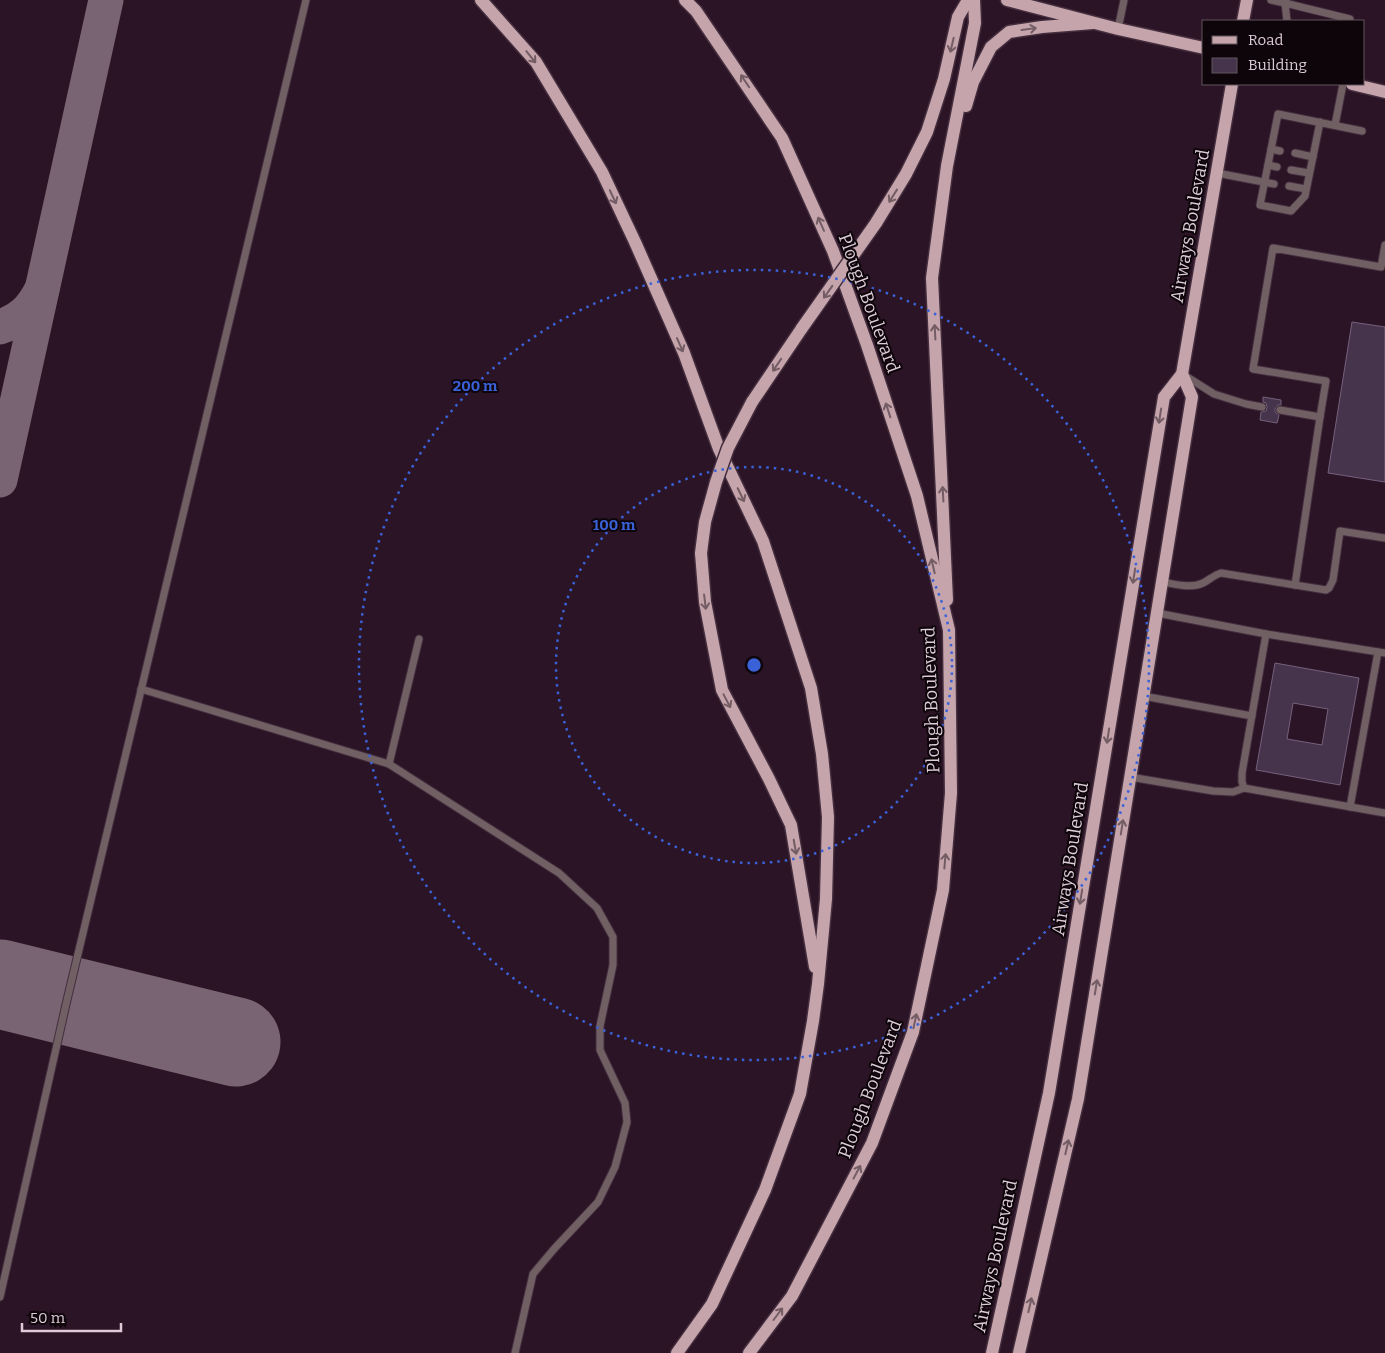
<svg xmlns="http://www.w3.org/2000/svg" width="1385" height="1353" viewBox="0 0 1385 1353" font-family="Bitter,serif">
<rect width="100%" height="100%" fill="#2b1425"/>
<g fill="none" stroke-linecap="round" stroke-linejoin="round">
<g stroke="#786472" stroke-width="35">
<path d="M0,327C21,320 32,309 42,289"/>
<polyline points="0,480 106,0"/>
</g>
<polyline stroke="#786472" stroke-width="89" points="0,984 236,1042"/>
</g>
<g fill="#46344d" stroke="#75617d" fill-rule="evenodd">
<polygon points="1352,322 1385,327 1385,482 1328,473"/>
<polygon points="1263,397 1281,400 1281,405 1278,405 1275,409 1275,412 1279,415 1277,423 1260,420 1261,412 1266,411 1267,407 1266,403 1263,402"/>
<path d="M1275,663L1359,678L1340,785L1256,770ZM1293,703L1328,709L1322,745L1287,739Z"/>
</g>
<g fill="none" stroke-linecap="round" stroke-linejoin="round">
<defs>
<g id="lane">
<polyline points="1271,0 1285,3 1287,21"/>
<polyline points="1286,0 1285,3 1350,19 1350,21"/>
<polyline points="1118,29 1124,0"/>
<polyline points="1320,122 1305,196 1291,211 1260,205 1278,114 1362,131"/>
<polyline points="1335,125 1343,84"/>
<polyline points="1271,149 1280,151"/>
<polyline points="1295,153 1313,157"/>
<polyline points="1268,165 1277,167"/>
<polyline points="1291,170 1309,173"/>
<polyline points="1217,173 1274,184"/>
<polyline points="1289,186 1306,189"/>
<polyline points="1184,375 1214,394 1246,404 1262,407"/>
<polyline points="1280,410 1320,417 1326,381 1253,369 1273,248 1381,267 1385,245"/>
<path d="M1162,582C1175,584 1190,589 1203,583C1209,580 1214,575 1221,573L1326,590L1329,588L1333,580L1340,531L1385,538"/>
<polyline points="1295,585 1320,417"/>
<polyline points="1157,613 1266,634 1385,653"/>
<polyline points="1266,634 1242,773 1242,782 1244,788 1385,813"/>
<polyline points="141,689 389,764 559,873 597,908 613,937 613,965 600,1026 600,1050 625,1103 627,1122 615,1167 598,1202 554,1249 533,1274 515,1353"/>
<polyline points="1143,696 1252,716"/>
<polyline points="389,764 419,639"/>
<polyline points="1130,777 1213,791 1233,792 1244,788"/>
<polyline points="1350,807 1378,652"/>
<polyline points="0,1297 67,1000 306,0"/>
</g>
<g id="primary">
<polyline points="481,0 536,62 602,172 635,242 684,353 719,449 763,541 811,688 822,754 828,817 826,899 818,984 813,1021 800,1094 765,1190 712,1304 677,1353"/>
<polyline points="685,0 696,11 782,138 833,251 867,345 917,496 949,630 951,793 943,890 913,1032 872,1143 792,1296 749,1353"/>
<polyline points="1007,0 1118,29 1204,48"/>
<polyline points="1243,21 1247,0"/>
<polyline points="1352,84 1385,92"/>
<polyline points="966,106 973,82 991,47 1009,32 1042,27 1093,23"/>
<polyline points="876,223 906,174 927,132 944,79 958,17 968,0"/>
<polyline points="752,402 802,328"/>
<polyline points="701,553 705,602 722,690 769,779 791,825 815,967"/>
<polyline points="947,600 932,278 947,166 975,23 974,0"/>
<polyline points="992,1353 1049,1093 1164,397 1182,374 1232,84"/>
<polyline points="1019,1353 1078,1099 1192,397 1182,374"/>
</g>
</defs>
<use href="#lane" stroke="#442e3e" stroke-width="9"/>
<use href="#primary" stroke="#442e3e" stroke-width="15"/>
<use href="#lane" stroke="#706064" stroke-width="7"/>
<use href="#primary" stroke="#c5a4ac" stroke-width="12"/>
<defs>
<g id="primary-bridge">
<polyline points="802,328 876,223"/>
<polyline points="701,553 705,522 716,482 728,448 752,402"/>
</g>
</defs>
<use href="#primary-bridge" stroke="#442e3e" stroke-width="15" stroke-linecap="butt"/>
<use href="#primary-bridge" stroke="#c5a4ac" stroke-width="12"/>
</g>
<defs><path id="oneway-shaft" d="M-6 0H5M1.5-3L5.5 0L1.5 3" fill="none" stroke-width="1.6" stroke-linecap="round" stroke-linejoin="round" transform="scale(1.25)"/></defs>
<g stroke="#735c64">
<use href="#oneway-shaft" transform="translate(1029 29) rotate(-8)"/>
<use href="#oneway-shaft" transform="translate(952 45) rotate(103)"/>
<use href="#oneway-shaft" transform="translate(531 57) rotate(51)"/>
<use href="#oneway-shaft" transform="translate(745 81) rotate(-124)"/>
<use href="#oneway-shaft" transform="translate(893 196) rotate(122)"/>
<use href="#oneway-shaft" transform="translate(613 197) rotate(65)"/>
<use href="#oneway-shaft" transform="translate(821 224) rotate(-114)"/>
<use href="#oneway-shaft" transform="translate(828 292) rotate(125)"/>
<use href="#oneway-shaft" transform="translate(935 332) rotate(-93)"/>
<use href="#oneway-shaft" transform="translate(680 345) rotate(66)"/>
<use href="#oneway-shaft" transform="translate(777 365) rotate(124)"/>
<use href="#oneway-shaft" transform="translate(888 410) rotate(-108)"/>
<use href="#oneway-shaft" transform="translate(1160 416) rotate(99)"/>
<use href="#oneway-shaft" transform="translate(943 494) rotate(-93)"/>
<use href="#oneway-shaft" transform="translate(741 495) rotate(64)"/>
<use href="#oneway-shaft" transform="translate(933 566) rotate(-103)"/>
<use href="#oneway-shaft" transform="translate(1134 576) rotate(99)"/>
<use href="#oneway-shaft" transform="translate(705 602) rotate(83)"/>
<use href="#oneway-shaft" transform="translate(727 701) rotate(62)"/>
<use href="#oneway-shaft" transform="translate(1108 736) rotate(99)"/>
<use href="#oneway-shaft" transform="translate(1122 827) rotate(-81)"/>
<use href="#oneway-shaft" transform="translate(795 847) rotate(80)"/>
<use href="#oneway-shaft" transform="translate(945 861) rotate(-85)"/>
<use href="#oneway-shaft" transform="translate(1081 897) rotate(99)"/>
<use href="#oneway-shaft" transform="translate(1096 987) rotate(-81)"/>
<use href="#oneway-shaft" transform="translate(915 1021) rotate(-78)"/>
<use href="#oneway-shaft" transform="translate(1067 1147) rotate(-77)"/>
<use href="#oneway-shaft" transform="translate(857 1172) rotate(-62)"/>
<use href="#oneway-shaft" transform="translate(1030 1305) rotate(-77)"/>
<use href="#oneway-shaft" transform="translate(778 1314) rotate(-53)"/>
</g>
<g fill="none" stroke="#3a61d8" stroke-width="2.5" stroke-dasharray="2.5 5">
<circle cx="754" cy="665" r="198"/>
<circle cx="754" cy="665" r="395"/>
</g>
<g text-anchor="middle" stroke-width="4" stroke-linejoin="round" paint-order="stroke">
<g font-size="18" fill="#ddccd7" stroke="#0e050b">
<text transform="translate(1190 226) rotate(-80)" y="6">Airways Boulevard</text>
<text transform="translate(869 303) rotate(70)" y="6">Plough Boulevard</text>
<text transform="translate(931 700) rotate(-92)" y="6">Plough Boulevard</text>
<text transform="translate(1070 859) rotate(-81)" y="6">Airways Boulevard</text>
<text transform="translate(870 1089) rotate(-69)" y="6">Plough Boulevard</text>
<text transform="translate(995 1256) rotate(-78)" y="6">Airways Boulevard</text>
</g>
</g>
<circle cx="754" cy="665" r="8" fill="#3a61d8" stroke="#0e050b" stroke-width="2.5"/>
<g font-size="15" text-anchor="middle" font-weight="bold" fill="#3a61d8" stroke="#0e050b" stroke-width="4" stroke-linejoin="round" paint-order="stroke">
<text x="475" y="391">200 m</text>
<text x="614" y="530">100 m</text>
</g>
<rect x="1202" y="20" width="162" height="65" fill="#0e050b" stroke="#61555d"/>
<rect x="1212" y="36" width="25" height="8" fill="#c5a4ac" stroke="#61555d"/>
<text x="1248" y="45" font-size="15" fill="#ddccd7">Road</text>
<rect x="1212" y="58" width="25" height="15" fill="#46344d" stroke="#61555d"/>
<text x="1248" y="70" font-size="15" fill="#ddccd7">Building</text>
<path d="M22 1323v8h99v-8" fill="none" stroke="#ddccd7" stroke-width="2.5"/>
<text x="30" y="1323" font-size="15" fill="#ddccd7" stroke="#0e050b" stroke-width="4" paint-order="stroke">50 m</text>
</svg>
